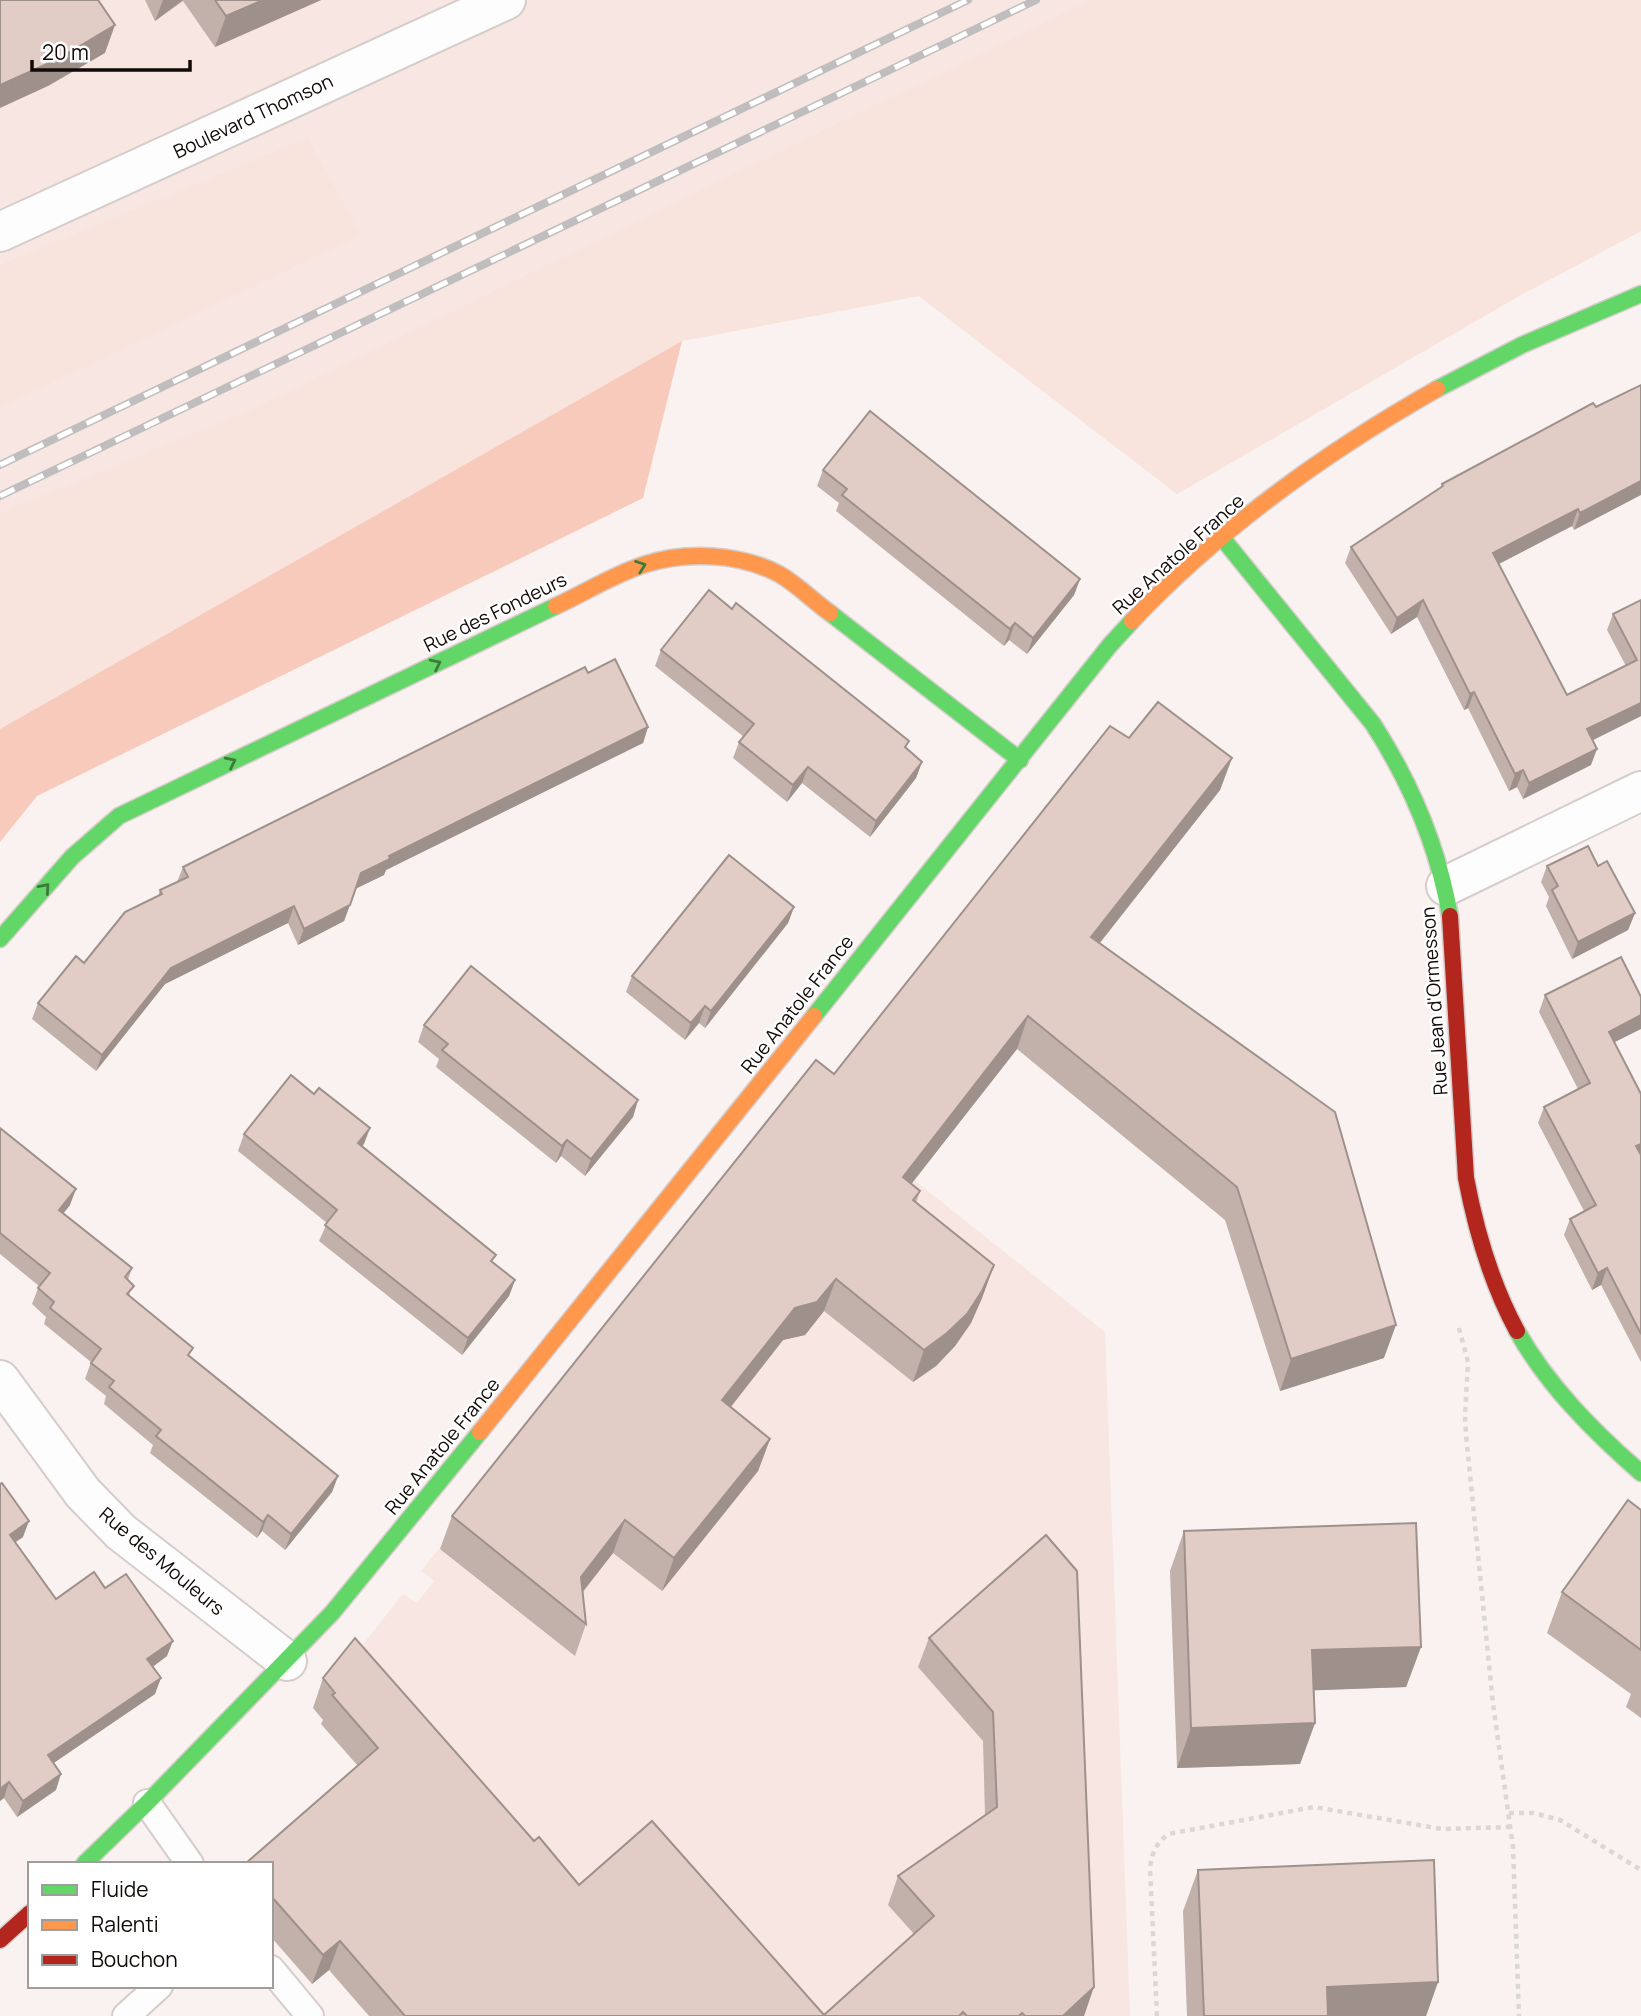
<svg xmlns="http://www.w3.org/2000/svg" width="1641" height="2016" viewBox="0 0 1641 2016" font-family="Manrope,sans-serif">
<rect width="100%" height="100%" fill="#faf2f0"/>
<g fill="#f7e6e1">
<polygon points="0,0 1641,0 1641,231 1519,296 1177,494 919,296 682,341 0,639 0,408 360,234 308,137 0,264"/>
<polygon points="805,1093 1105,1332 1130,2016 582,2016 341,1672 403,1594 417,1603 434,1581 421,1571"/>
</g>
<g fill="#f8e4dd">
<polygon points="1091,0 1641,0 1641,231 1519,296 1177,494 919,296 682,341 0,729 0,513 246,412"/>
<polygon points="308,137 361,235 0,408 0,264"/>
</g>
<polygon fill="#f8cabc" points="682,341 643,498 37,796 0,842 0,729"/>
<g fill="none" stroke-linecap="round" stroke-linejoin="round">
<defs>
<g id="lane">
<polyline points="147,1803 190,1864"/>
<polyline points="271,1969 310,2016"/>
<polyline points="126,2016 159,1986"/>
</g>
<g id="street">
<polyline points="0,232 506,0"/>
<polyline points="1446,886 1641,791"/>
<polyline points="0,1380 83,1493 121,1532 287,1661"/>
</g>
<g id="fast">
<polyline points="1437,389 1522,345 1641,294"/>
<path d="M1223,539L1373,724C1411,783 1438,846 1450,916"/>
<polyline points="830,613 1020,760"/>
<polyline points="0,939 72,857 119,816 556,606"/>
<polyline points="814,1016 1110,645 1132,621"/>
<path d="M1517,1331C1548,1386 1594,1432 1641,1473"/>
<polyline points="84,1864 147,1803 332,1613 480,1432"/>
</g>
<g id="slow">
<path d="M556,606C584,593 613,575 643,565C685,551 739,553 779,574C797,584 813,601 830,613"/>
<path d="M1132,621C1220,528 1326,452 1437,389"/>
<polyline points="480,1432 814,1016"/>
</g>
<g id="jam">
<path d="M1450,916L1466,1178C1476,1231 1491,1283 1517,1331"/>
<polyline points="0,1940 30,1913"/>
</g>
</defs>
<use href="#lane" stroke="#d4cdca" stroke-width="30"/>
<use href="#street" stroke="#d4cdca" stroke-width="42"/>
<use href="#fast" stroke="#d4cdca" stroke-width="19"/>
<use href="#slow" stroke="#d4cdca" stroke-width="19"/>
<use href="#jam" stroke="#d4cdca" stroke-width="19"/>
<g stroke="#dad7d6" stroke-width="4.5" stroke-dasharray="5 5" stroke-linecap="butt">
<polyline points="1459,1328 1468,1362 1465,1416 1466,1435 1493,1704 1513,1847 1519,2016"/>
<polyline points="1509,1813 1533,1813 1560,1820 1641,1870"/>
<path d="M1157,2016L1150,1868C1152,1852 1156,1844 1168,1834L1314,1807L1442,1829L1510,1827"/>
</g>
<use href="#lane" stroke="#fefdfd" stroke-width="26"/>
<use href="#street" stroke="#fefdfd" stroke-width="38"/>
<use href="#fast" stroke="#63d668" stroke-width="16"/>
<use href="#slow" stroke="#ff974d" stroke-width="16"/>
<use href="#jam" stroke="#b3261e" stroke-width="16"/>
<defs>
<g id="rail">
<polyline points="0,465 968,0"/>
<polyline points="0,496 1036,0"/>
</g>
</defs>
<use href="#rail" stroke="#bfbdbd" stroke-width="8"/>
<use href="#rail" stroke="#fff" stroke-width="5" stroke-dasharray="16" stroke-linecap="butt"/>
</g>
<g fill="#c2b0aa">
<polygon points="145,0 321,0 215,47 183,1 155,21"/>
<polygon points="1641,385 1574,530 1572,526 1499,564 1567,695 1626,666 1607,630 1613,614 1641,600 1641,716 1593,740 1591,765 1523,799 1517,787 1509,791 1468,708 1464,710 1417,617 1391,634 1345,563 1351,547 1441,488 1442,484"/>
<polygon points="823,470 1080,579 1074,595 1027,654 1009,640 1004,646 836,511 839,503 817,486"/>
<polygon points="732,609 909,741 906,748 922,762 916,778 870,837 802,783 787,802 733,758 739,742 744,737 655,666 661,650"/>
<polygon points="588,673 648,727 643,743 386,870 384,875 355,889 344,921 298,945 288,923 165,984 96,1071 32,1019 38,1003 84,963 158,896 160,890 177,882 183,867"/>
<polygon points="1129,738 1232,758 1220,790 1100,943 1384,1358 1280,1391 1225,1220 1017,1049 911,1184 920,1191 916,1203 994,1265 982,1298 971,1323 955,1346 936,1366 913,1382 824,1311 805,1335 783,1340 731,1407 770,1439 758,1471 662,1591 613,1553 583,1592 586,1624 575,1656 440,1549 452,1516 834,1074"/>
<polygon points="1547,866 1598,866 1635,913 1628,930 1572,959 1546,906 1549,897 1541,882"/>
<polygon points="794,907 788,923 705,1028 699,1023 685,1040 626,992 632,976"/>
<polygon points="1545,995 1614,1042 1641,1094 1641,1362 1601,1285 1592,1290 1564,1235 1570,1219 1584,1211 1538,1123 1544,1107 1578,1089 1539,1012"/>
<polygon points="424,1025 638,1100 633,1117 585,1176 561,1156 556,1163 436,1067 439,1059 418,1042"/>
<polygon points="314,1094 370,1128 362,1146 493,1263 515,1280 509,1296 462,1355 319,1241 327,1223 238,1151 244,1134"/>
<polygon points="0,1128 70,1205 63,1214 132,1268 128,1280 130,1297 190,1356 338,1476 332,1492 285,1550 262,1531 257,1538 150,1453 153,1445 104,1404 106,1396 85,1379 91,1362 44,1324 46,1317 32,1304 39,1286 0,1254"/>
<polygon points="0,1484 23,1537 15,1542 56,1599 105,1588 167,1656 153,1667 155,1694 53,1763 56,1790 17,1817 4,1798 0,1801"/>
<polygon points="1641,1510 1641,1718 1626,1707 1631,1694 1547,1633 1562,1592"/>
<polygon points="1184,1531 1421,1647 1406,1687 1314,1690 1315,1723 1300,1764 1177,1768 1170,1571"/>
<polygon points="1046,1535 1084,2016 369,2016 329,1970 312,1984 271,1937 271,1864 358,1766 321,1724 323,1720 313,1708 323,1678 534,1841 579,1885 824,2015 914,1934 888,1905 898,1876 985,1815 983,1741 918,1667 929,1638"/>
<polygon points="1198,1870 1438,1982 1426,2016 1187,2016 1183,1911"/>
</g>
<g fill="#9e908b">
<polygon points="163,0 183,0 155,21"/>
<polygon points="263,0 321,0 215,47 226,16"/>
<polygon points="115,25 105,53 48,86 0,108 0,85"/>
<polygon points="1641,481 1641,495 1574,530 1580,513"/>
<polygon points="1578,509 1572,526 1487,570 1493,553"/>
<polygon points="1080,579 1074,595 1027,654 1033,638"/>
<polygon points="1423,600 1417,617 1391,634 1397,618"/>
<polygon points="1015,623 1009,640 1004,646 1010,629"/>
<polygon points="1474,692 1468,708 1464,710 1470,694"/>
<polygon points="1641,703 1641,716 1581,746 1587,729"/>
<polygon points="648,727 643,743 386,870 384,875 355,889 361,873 389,856"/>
<polygon points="1597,749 1591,765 1523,799 1529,783"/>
<polygon points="1232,758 1220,790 1079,969 1091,937"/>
<polygon points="922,762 916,778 870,837 876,821"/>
<polygon points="808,767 802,783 787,802 793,785"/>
<polygon points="1523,770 1517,787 1509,791 1515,774"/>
<polygon points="350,905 344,921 298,945 304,929"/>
<polygon points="294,906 288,923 165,984 96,1071 102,1055 171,968"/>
<polygon points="794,907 788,923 705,1028 711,1011"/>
<polygon points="1635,913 1628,930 1572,959 1578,942"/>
<polygon points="705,1006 699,1023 685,1040 691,1023"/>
<polygon points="1641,1015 1641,1029 1603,1048 1609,1032"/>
<polygon points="1028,1016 1017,1049 891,1210 903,1177"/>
<polygon points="638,1100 633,1117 585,1176 591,1159"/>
<polygon points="370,1128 364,1144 352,1159 358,1143"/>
<polygon points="567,1140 561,1156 556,1163 562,1146"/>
<polygon points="1641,1144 1641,1158 1636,1146"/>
<polygon points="76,1189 70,1205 53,1226 59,1210"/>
<polygon points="994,1265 982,1298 971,1323 955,1346 936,1366 913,1382 924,1350"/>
<polygon points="1607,1268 1601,1285 1592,1290 1598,1273"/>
<polygon points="836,1279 824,1311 805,1335 783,1340 710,1433 722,1400 795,1308"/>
<polygon points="515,1280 509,1296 462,1355 468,1338"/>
<polygon points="1396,1325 1384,1358 1280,1391 1291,1359"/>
<polygon points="770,1439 758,1471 662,1591 674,1558"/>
<polygon points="338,1476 332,1492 285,1550 291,1534"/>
<polygon points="268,1515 262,1531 257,1538 263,1522"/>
<polygon points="625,1520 613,1553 569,1609 581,1577"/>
<polygon points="29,1521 23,1537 4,1550 10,1535"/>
<polygon points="173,1641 167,1656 142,1674 147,1659"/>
<polygon points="1421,1647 1406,1687 1297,1691 1312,1650"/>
<polygon points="161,1678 155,1694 42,1771 48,1755"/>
<polygon points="1315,1723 1300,1764 1177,1768 1191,1728"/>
<polygon points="61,1774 56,1790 17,1817 23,1801"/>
<polygon points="9,1782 4,1798 0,1801 0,1789"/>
<polygon points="340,1941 329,1970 312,1984 323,1955"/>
<polygon points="1438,1982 1426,2016 1316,2016 1327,1987"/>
<polygon points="1094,1987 1084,2016 1063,2016"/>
</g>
<g fill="#e2cdc6" stroke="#9e908b" stroke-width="2">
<polygon points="0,0 98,0 115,25 58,59 0,85"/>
<polygon points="215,0 263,0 226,16"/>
<polygon points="1641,385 1641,481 1580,513 1578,509 1493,553 1567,695 1637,660 1613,614 1641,600 1641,703 1587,729 1597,749 1529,783 1523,770 1515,774 1474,692 1470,694 1423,600 1397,618 1351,547 1443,486 1442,484 1593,403 1596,407"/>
<polygon points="870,411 1080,579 1033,638 1015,623 1010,629 842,495 847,489 823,470"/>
<polygon points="709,590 732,609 736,603 909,741 905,747 922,762 876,821 808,767 793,785 739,742 754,724 661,650"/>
<polygon points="615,659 648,727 389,856 390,859 361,873 350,905 304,929 294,906 171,968 102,1055 38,1003 76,956 84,963 125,912 162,894 160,890 188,877 183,867 585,667 588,673"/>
<polygon points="1158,702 1232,758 1091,937 1335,1112 1396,1325 1291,1359 1237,1187 1028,1016 903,1177 920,1191 913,1200 994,1265 982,1291 967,1314 947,1333 924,1350 836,1279 817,1302 795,1308 722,1400 770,1439 674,1558 625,1520 581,1577 586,1624 452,1516 816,1060 834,1074 1110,726 1129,738"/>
<polygon points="1588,846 1598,866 1607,861 1635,913 1578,942 1552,890 1558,886 1547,866"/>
<polygon points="729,855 794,907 711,1011 705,1006 691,1023 632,976"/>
<polygon points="1621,957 1641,997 1641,1015 1609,1032 1641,1094 1641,1144 1636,1146 1641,1155 1641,1334 1607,1268 1598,1273 1570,1219 1596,1205 1544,1107 1590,1083 1545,995"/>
<polygon points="471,966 638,1100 591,1159 567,1140 562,1146 442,1050 448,1044 424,1025"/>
<polygon points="291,1075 314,1094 319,1088 370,1128 358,1143 496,1255 491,1261 515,1280 468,1338 325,1225 337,1210 244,1134"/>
<polygon points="0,1128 76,1189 59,1210 132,1268 125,1277 134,1286 127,1294 193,1348 188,1355 338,1476 291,1534 268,1515 263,1522 156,1436 161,1430 109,1387 114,1381 91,1363 101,1349 50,1308 54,1302 38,1288 50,1273 0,1233"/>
<polygon points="2,1483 29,1521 10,1535 56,1599 94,1572 105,1588 126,1574 173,1641 147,1659 161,1678 48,1755 61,1774 23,1801 9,1782 0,1789 0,1484"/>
<polygon points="1628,1500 1641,1510 1641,1650 1562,1592"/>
<polygon points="1416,1523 1421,1647 1312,1650 1315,1723 1191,1728 1184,1531"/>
<polygon points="1046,1535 1077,1571 1094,1987 1063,2016 1025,2016 1022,2013 1019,2016 967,2016 963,2012 959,2016 405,2016 340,1941 323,1955 271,1896 271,1864 245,1864 378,1748 332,1695 335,1693 323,1678 355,1638 534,1841 539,1837 579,1885 652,1821 824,2015 934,1916 898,1876 997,1807 993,1712 929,1638"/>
<polygon points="1434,1860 1438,1982 1327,1987 1328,2016 1204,2016 1198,1870"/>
</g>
<defs><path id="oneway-chevron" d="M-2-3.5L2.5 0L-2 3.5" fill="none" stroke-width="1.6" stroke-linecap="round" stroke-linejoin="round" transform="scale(1.75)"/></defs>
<g stroke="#3e7a3c">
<use href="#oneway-chevron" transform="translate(641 566) rotate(-20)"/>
<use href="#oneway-chevron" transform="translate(436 664) rotate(-26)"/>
<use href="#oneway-chevron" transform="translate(231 762) rotate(-26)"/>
<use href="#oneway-chevron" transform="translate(45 888) rotate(-49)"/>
</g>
<g text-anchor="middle" stroke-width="5" stroke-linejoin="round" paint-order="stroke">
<g font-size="19" fill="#100907" stroke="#fff">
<text transform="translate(253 116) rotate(-25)" y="7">Boulevard Thomson</text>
<text transform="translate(1178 554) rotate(-42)" y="7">Rue Anatole France</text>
<text transform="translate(495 612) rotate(-26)" y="7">Rue des Fondeurs</text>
<text transform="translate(1434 1001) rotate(-94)" y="7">Rue Jean d'Ormesson</text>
<text transform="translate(797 1004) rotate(-52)" y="7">Rue Anatole France</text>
<text transform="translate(442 1446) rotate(-51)" y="7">Rue Anatole France</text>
<text transform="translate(162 1561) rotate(40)" y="7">Rue des Mouleurs</text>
</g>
</g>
<rect x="28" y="1862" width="245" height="126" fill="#ffffff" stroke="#9f9d9c" stroke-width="2"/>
<rect x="42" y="1885" width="35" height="10" fill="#63d668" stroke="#9f9d9c" stroke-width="2"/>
<text x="91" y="1897" font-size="21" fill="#100907">Fluide</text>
<rect x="42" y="1920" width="35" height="10" fill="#ff974d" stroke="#9f9d9c" stroke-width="2"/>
<text x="91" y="1932" font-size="21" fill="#100907">Ralenti</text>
<rect x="42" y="1955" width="35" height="10" fill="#b3261e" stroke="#9f9d9c" stroke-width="2"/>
<text x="91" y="1967" font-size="21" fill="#100907">Bouchon</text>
<path d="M32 60v10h158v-10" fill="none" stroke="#100907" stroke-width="3.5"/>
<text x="42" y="60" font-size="21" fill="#100907" stroke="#ffffff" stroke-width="5" paint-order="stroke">20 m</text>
</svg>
